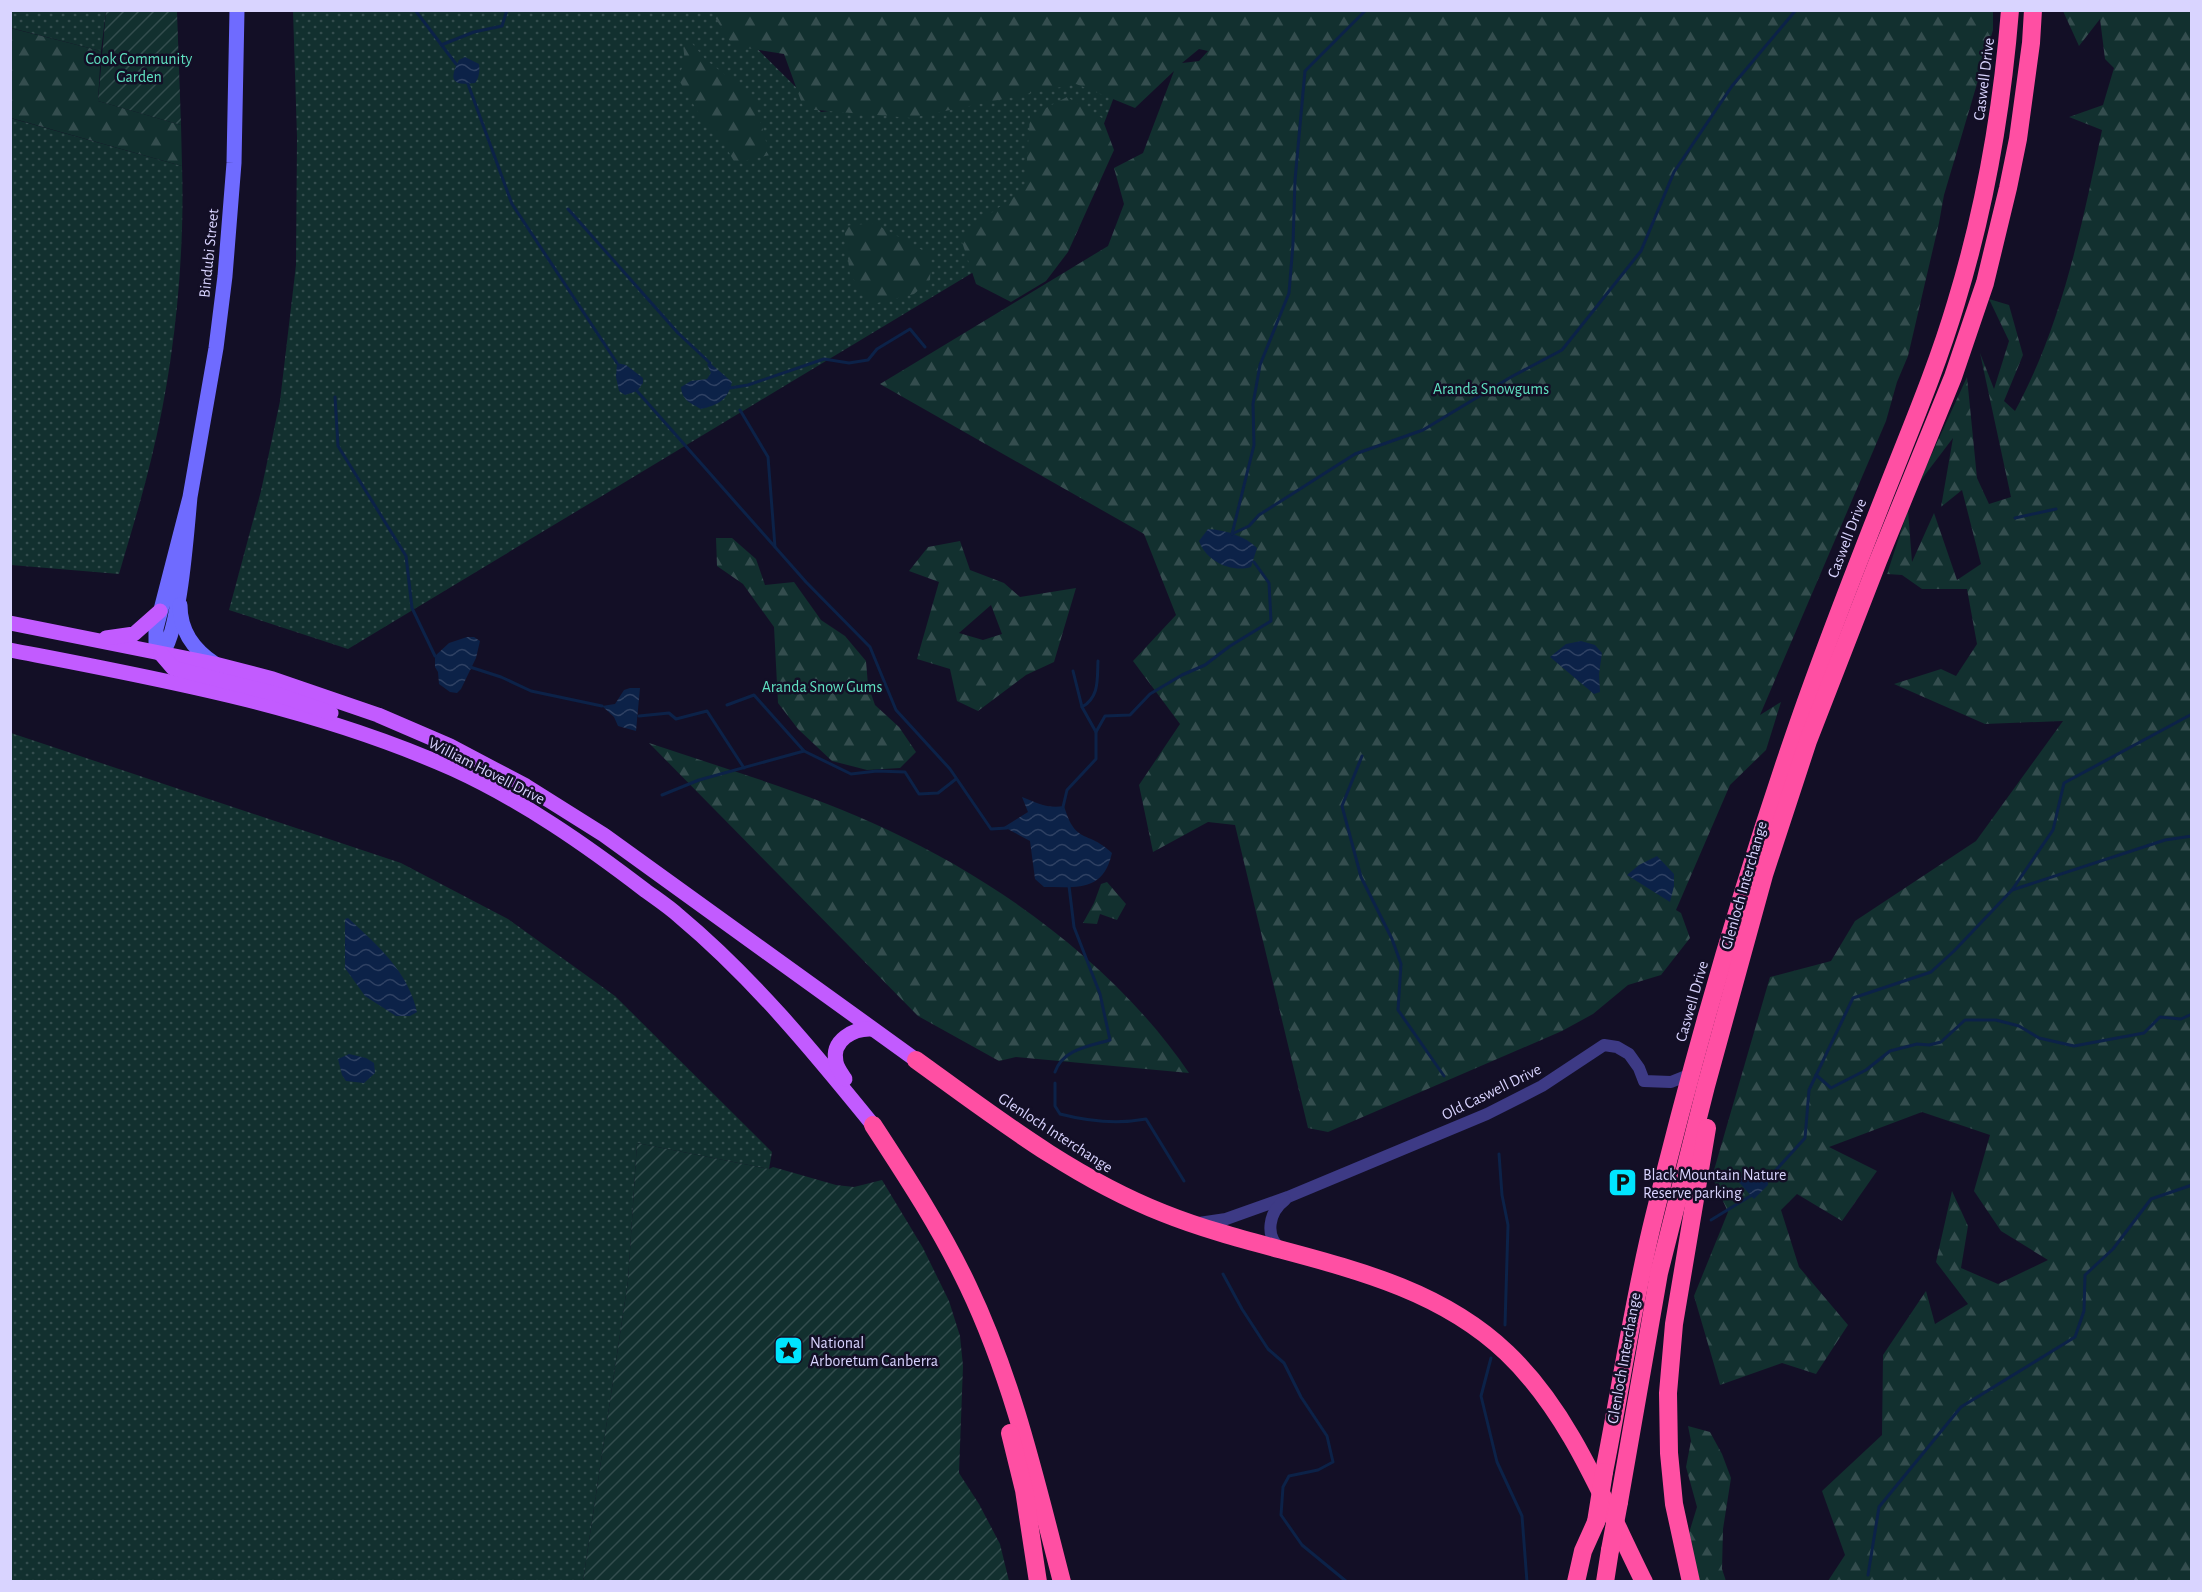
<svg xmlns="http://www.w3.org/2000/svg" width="2202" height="1592" viewBox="0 0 2202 1592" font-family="'Alegreya Sans',sans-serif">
<defs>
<pattern id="grass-dots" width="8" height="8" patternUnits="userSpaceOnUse" patternTransform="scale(1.5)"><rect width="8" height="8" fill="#12302f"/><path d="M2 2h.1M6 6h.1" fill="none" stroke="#344d4e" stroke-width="1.8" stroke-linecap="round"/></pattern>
<pattern id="forest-firs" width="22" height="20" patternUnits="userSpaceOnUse" patternTransform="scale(1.5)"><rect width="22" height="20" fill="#12302f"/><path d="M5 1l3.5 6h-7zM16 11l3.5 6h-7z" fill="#344d4e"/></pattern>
<pattern id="garden-furrows" width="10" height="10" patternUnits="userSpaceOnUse" patternTransform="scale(1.5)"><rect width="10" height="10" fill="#12302f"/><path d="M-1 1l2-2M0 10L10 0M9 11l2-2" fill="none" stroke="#344d4e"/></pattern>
<pattern id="water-waves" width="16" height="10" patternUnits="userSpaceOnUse" patternTransform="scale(1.5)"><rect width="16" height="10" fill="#0c2248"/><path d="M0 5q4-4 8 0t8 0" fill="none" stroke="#2f4163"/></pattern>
</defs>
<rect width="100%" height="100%" fill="#130f26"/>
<g fill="url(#grass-dots)">
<polygon points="10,11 106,11 101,51 11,28"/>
<polygon points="293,11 715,11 724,16 821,112 1123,73 1070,214 348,649 229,610 261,491 280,401 296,265 297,137"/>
<path d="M10,118L182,166C185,260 174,368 151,460C142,498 130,536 119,574L11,565Z"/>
<polygon points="11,733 401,863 508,919 615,996 772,1152 769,1169 637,1143 628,1281 583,1581 11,1582"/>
</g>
<g fill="url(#forest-firs)" fill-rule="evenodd">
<path d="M711,11H1993V30L1944,195L1939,223L1908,356L1897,382L1886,421L1760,715L1781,702L1766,750L1730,785L1676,910L1681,913L1690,938L1661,975L1628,985L1593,1014L1562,1031L1328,1132L1308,1128L1235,825L1208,822L1153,852L1139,785L1180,724L1133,661L1176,615L1144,534L880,384L1108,246L1124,204L1114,168L1143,153L1174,71L1135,108L1076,84L911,118L804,109L784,54L733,46ZM1199,49L1208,51L1199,61L1182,63Z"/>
<path d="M2063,11H2191V1581H1828L1845,1555L1822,1491L1882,1435L1883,1355L1926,1291L1935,1324L1968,1304L1936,1262L1952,1191L1968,1226L1961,1268L1998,1284L2048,1260L2001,1231L1974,1191L1990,1135L1922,1112L1829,1147L1877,1171L1842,1221L1797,1194L1781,1210L1799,1267L1848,1325L1816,1374L1782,1363L1720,1385L1694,1296L1728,1212L1712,1177L1770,977L1831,961L1855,921L1976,841L2063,721L1985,724L1894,684L1941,669L1956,676L1977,644L1967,589H1922L1902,575L1887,574L1908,510L1912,562L1934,513L1957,580L1981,564L1962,490L1941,507L1953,438L1918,484L1967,377L1977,478L1989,504L2011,497L1980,353L1994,389L2009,341L1989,299L2009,305L2023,355L2004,401L2015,411C2062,325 2082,225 2102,130L2069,117L2103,105L2114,68L2105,59L2100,19L2079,46Z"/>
<polygon points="10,28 101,51 98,101 181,125 182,166 11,118"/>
<polygon points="691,42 706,60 753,96 770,155 735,163 717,132 704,122 677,77 685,63 683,44"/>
<polygon points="1067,97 1102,118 1114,150 1068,252 1046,281 1011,302 976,284 960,236 1025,188 1030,116"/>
<polygon points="874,223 931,255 930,280 914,294 873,304 850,275 844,226"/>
<polygon points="716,538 732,538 756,559 765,585 794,582 821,620 845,636 866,661 868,685 875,705 899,727 916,752 900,768 867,770 832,761 798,729 778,703 774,627 743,584 717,566"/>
<path d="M960,541L970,570L1004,583L1020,597L1076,588L1054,662L1026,675L978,711L957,701L950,669L917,659L939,582L909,571L928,547ZM991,605L1002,634L983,640L959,633Z"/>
<path d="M649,743C729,770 812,794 888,830C1002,883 1118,968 1189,1073L1016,1057L999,1061L918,1016Z"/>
<polygon points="1107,882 1126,904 1117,920 1100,914 1097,924 1083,923 1094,903 1101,884"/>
<polygon points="1688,1426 1710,1432 1722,1454 1731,1478 1723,1529 1722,1569 1726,1581 1699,1581 1689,1533 1697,1507 1686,1467 1691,1441"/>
</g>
<g fill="url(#garden-furrows)">
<polygon points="106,11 177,11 181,125 98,101"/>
<polygon points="637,1143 769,1169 773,1167 836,1185 854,1187 882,1180 923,1248 949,1301 960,1336 963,1366 959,1473 979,1504 1000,1544 1009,1581 583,1581 628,1281"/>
</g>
<g fill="url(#water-waves)">
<path d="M465,57L479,64C480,71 479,78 475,83C453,86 448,81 459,60Z"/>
<polygon points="617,363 626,365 643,378 643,383 637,391 625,395 619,391 616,377"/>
<path d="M710,363L732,382C728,400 718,405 701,409C690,403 682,400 681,387L691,381L707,379L711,373L707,364Z"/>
<path d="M1208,529C1225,530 1245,536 1257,548L1251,567C1231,573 1206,561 1199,541Z"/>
<polygon points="467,637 474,637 480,641 476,658 461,689 457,693 450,692 439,684 438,672 435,667 435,656 449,643"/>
<polygon points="1581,641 1595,645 1602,653 1599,674 1600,692 1594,694 1550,657 1566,644"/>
<polygon points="630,688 640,688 636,731 618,726 614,717 602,706 615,704 624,690"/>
<path d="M1022,797C1037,803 1048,809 1064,806C1076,846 1087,829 1112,853C1103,892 1078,887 1044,887L1035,879L1030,841L1004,827L1028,812Z"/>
<polygon points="1657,856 1674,874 1674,886 1670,902 1627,875 1639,865"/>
<path d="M348,918C377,945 408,971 417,1012L410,1016H396L365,996L345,968V919Z"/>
<polygon points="349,1054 366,1058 374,1063 375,1073 364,1083 346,1081 342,1075 338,1059"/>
<polygon points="1747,1172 1762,1173 1768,1180 1768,1185 1754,1199 1737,1180"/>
</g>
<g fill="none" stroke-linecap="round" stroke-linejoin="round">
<g stroke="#0c2248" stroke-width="3">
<polyline points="415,10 456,64"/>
<polyline points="441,45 474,32 502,26 507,10"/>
<polyline points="468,84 512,204 617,363"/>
<polyline points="568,209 678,333 710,363"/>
<polyline points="730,388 748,385 824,359 849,363 868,360 877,349 910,329 925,347"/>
<polyline points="637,391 806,582 870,647 896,710 950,769 991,829 1007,828"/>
<polyline points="335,397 338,446 406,556 412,608 435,656"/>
<polyline points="740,410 768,457 775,547"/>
<polyline points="2015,518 2056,509"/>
<polyline points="1232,534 1249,526 1259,515 1355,454 1423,430 1511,377 1562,350 1641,251 1674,172 1732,86 1796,10"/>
<polyline points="1232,534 1254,445 1253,404 1260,365 1289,293 1293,244 1295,180 1305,71 1366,10"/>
<polyline points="470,667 501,677 531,691 602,706"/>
<polyline points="1073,671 1082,707 1096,732"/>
<polyline points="727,705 754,695 804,751"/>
<path d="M1082,707C1100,697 1097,678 1098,661"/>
<polyline points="639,716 669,713 676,719 707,711 744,768"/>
<polyline points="1362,756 1342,806 1361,877 1392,939 1401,964 1398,1010 1444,1076"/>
<polyline points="662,795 699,780 804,751 851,774 877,771 905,772 919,794 938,793 956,779"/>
<polyline points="1063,807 1067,790 1096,759 1096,732 1105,716 1130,715 1150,694 1182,675 1205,665 1230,646 1271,621 1269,583 1254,562"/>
<polyline points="2012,890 2165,840 2192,836"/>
<path d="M1055,1072C1063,1049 1090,1046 1110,1040L1100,994L1074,927L1069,886"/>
<polyline points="1816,1075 1831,1088 1866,1070 1890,1051 1917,1044 1929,1045 1941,1042 1965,1020 1996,1020 2019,1026 2039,1038 2074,1046 2144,1033 2160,1017 2181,1019 2192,1014"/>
<path d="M1055,1083V1106L1060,1114C1087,1121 1119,1124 1146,1119L1184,1181"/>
<polyline points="1499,1154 1502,1195 1508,1225 1505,1325"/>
<polyline points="1765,1182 1805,1138 1809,1090 1853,998 1931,972 1954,951 2012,890 2053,830 2064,783 2192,714"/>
<polyline points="1711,1220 1752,1195"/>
<polyline points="1223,1274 1242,1309 1268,1349 1284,1363 1301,1397 1327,1436 1333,1462 1318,1470 1289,1476 1283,1487 1281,1515 1302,1545 1347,1582"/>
<polyline points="1491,1358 1481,1396 1497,1462 1522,1516 1527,1582"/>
<polyline points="1868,1575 1879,1507 1961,1407 2075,1337 2084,1311 2085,1275 2113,1249 2151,1199 2192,1185"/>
<polyline points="1503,1582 1524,1582"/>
</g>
<g stroke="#3d3a85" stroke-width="12">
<polyline points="1199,1223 1226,1219 1288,1197 1487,1114 1542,1086 1604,1045 1617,1047 1629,1054 1639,1068 1644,1081 1671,1082 1691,1074"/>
<path d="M1281,1249C1264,1236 1269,1212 1285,1200"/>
</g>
<g stroke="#6f6bff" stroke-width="15">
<path d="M190,497C187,527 180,636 161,654L156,646V629L190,497L216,348L225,276L234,163L237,10"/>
<path d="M180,605C180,631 193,649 215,664"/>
</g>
<g stroke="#c25bff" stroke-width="15">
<polyline points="10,623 215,664 273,679 378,715 450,746 526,786 604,835 916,1060"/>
<polyline points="106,638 134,634 160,611"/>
<path d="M10,650C160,679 312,706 453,769C523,801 586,845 646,891C657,899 669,907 679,916C752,977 813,1051 873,1125"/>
<polyline points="161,654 173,668 276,694 331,713"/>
<path d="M845,1079C841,1073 837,1068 836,1062C831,1040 854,1028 872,1029"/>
</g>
<g stroke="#ff4fa3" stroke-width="18">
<path d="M916,1060C995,1117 1072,1177 1163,1213C1277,1259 1414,1264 1507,1353C1571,1414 1605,1504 1644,1582"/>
<path d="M873,1125C907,1177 941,1229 968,1286C1013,1380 1036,1482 1062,1582"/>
<polyline points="1010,1433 1024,1490 1038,1582"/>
<path d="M1604,1472C1621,1387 1633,1301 1654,1217C1694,1054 1740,892 1795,733C1823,651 1855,570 1887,489C1911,428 1937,367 1956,303C1985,208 2002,110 2010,10"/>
<polyline points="1619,1502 1659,1273 1706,1086 1764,875 1808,741 1878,561 1953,377 1985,283 2008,188 2018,139 2031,43 2033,10"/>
<polyline points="1576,1582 1583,1551 1596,1522"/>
<polyline points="1605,1582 1610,1550"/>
<polyline points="1691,1582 1674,1504 1669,1453 1668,1393 1674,1324 1707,1128"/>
</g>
<g stroke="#ff4fa3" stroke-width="18">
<polyline points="1596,1522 1604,1472"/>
<polyline points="1610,1550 1619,1502"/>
</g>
</g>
<defs>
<symbol id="parking-square" viewBox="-11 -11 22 22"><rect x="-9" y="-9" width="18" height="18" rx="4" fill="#00e5ff" stroke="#130f26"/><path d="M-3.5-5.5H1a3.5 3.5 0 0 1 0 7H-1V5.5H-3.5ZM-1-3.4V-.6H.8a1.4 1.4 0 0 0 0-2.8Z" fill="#111"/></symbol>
<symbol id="sight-square" viewBox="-11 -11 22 22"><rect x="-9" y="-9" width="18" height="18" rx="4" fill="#00e5ff" stroke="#130f26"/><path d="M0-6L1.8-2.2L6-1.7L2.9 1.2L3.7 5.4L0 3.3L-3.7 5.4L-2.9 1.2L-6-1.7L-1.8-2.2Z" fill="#111"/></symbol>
</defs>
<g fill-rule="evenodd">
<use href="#parking-square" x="1606" y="1166" width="33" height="33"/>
<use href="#sight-square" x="772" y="1334" width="33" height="33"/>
</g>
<g text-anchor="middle" stroke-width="5" stroke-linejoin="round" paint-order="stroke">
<g font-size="16" fill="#5fe0c0" stroke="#130f26">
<text x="139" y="64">Cook Community<tspan x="139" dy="18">Garden</tspan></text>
<text x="1491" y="394">Aranda Snowgums</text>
<text x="822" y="692">Aranda Snow Gums</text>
</g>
<g font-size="16" fill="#d9d4ff" stroke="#130f26">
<text transform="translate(1983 79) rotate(-83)" y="6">Caswell Drive</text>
<text transform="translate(208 253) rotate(-84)" y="6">Bindubi Street</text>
<text transform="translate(1846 538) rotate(-69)" y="6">Caswell Drive</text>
<text transform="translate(487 770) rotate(27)" y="6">William Hovell Drive</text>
<text transform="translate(1743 885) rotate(-74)" y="6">Glenloch Interchange</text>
<text transform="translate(1691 1001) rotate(-74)" y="6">Caswell Drive</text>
<text transform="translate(1491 1091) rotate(-26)" y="6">Old Caswell Drive</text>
<text transform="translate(1056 1132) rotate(33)" y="6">Glenloch Interchange</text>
<text transform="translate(1623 1358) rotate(-80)" y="6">Glenloch Interchange</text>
</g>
<g font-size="16" fill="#d9d4ff" stroke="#130f26" text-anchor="start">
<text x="1643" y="1180">Black Mountain Nature<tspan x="1643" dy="18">Reserve parking</tspan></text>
<text x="810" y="1348">National<tspan x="810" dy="18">Arboretum Canberra</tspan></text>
</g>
</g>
<rect width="2202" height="1592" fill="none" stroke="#d9d4ff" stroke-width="24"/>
</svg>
